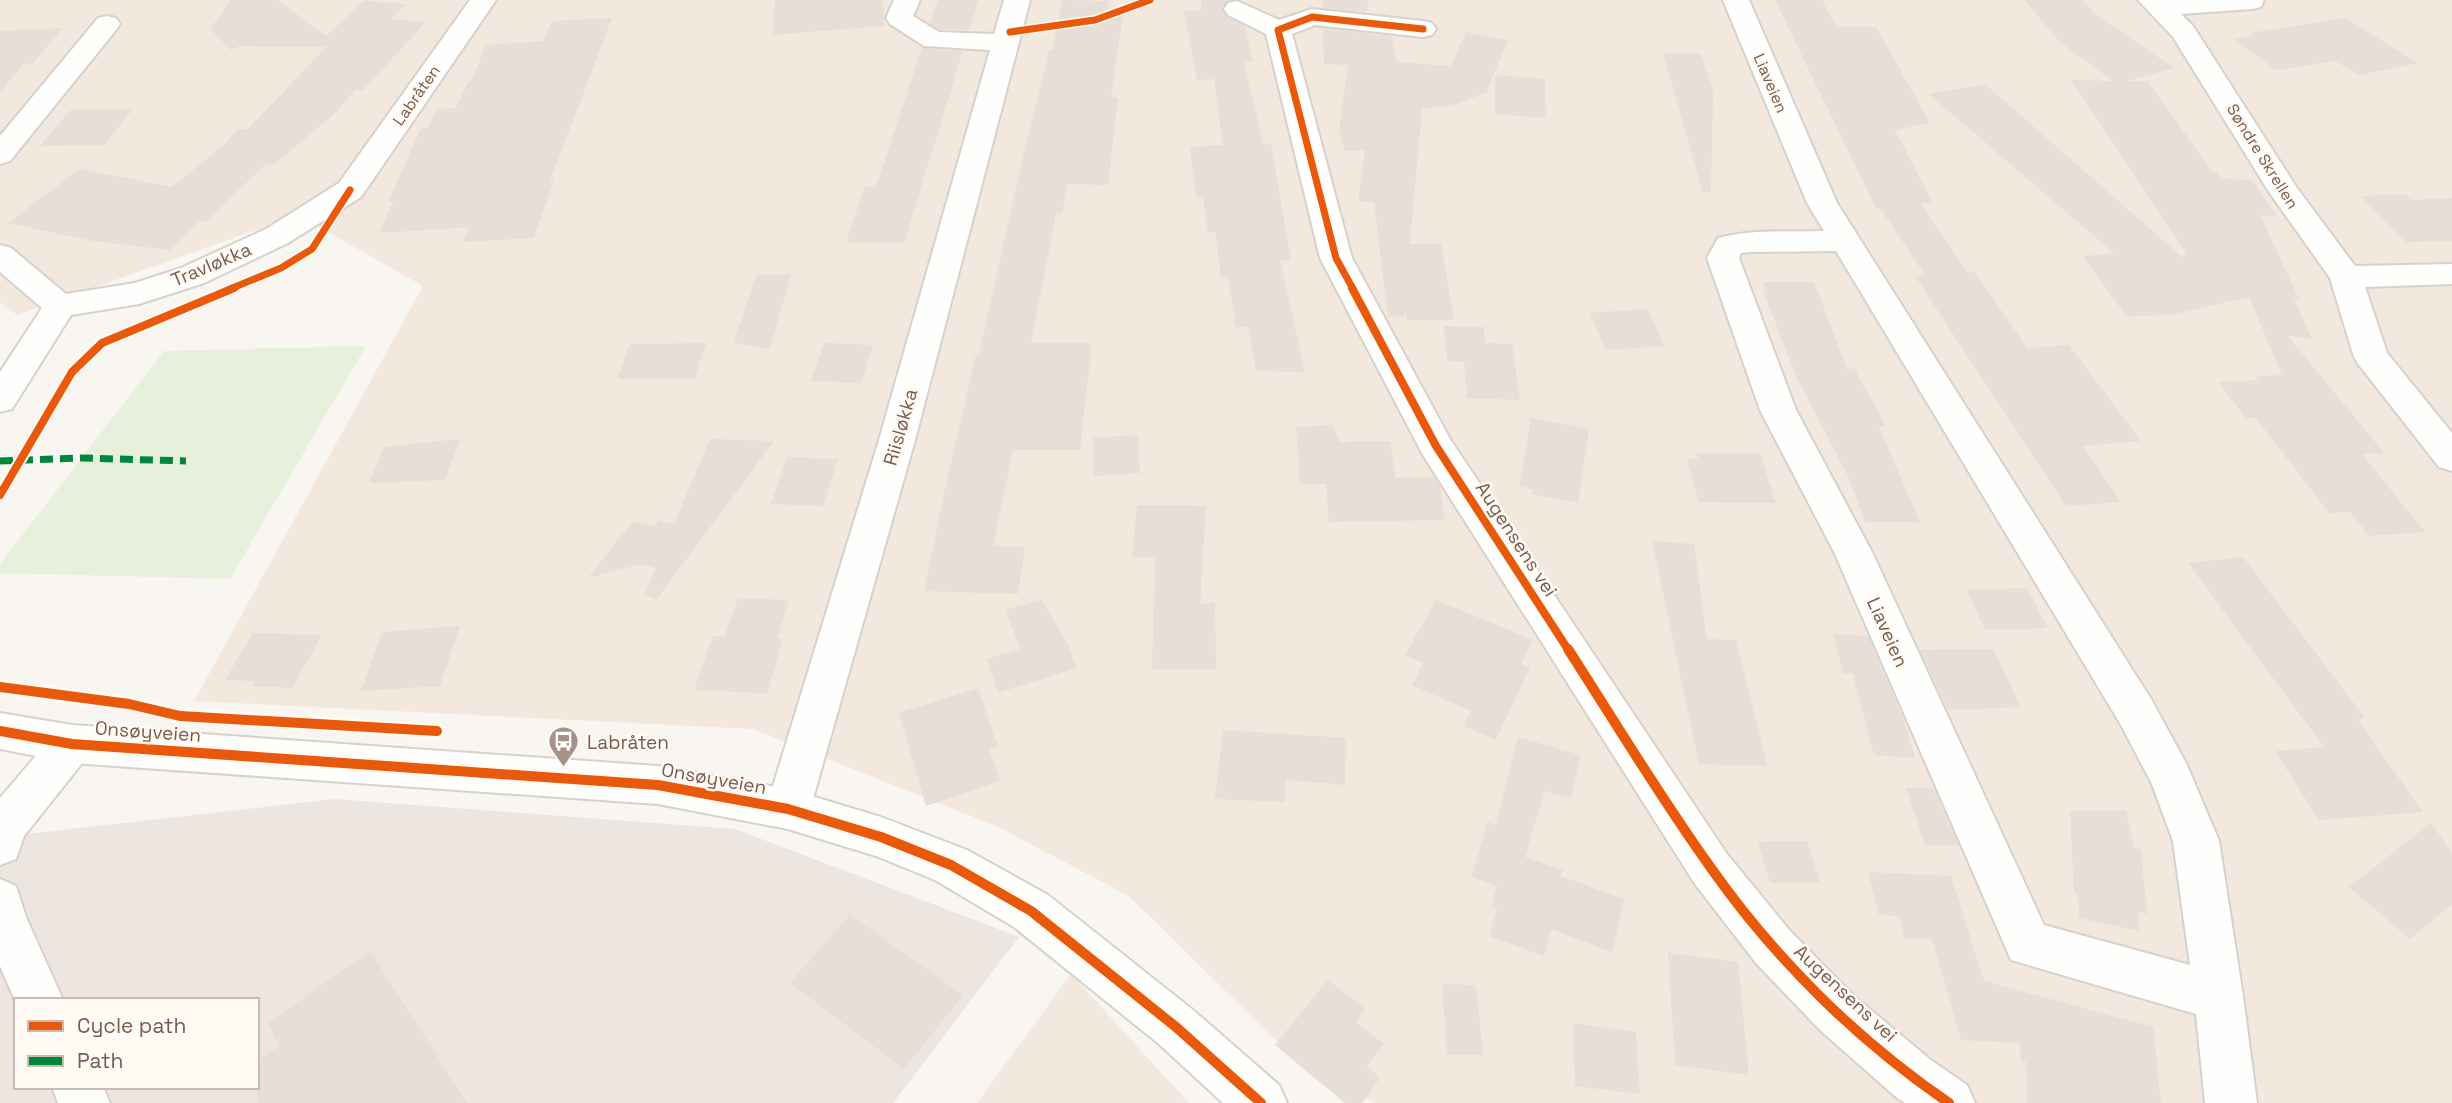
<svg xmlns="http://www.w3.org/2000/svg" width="2452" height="1103" viewBox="0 0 2452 1103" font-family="'Space Grotesk',sans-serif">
<rect width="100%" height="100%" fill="#f9f5f0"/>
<g fill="#f2e8de">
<polygon points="0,0 2452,0 2452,1103 1375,1103 1299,1063 1129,896 996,826 753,729 194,701 423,286 298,215 17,315 0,302"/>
<polygon points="1071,974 1189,1103 977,1103"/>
</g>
<path fill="#ede5e0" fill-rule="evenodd" d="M335,799L735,829L1019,937L893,1103H0V837ZM16,1000H257V1087H16Z"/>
<polygon fill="#e7f0db" points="366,346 230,579 0,573 0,564 164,351"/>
<g fill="#e6ded7">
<polygon points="231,0 278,0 326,36 364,1 406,4 391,19 426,22 363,90 356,89 332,116 273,165 266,164 205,222 199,221 170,250 93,241 8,223 80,169 172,187 225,144 238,129 247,130 326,47 240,46 231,50 210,29"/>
<polygon points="775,0 883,0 884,26 772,35"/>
<polygon points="938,0 978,0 969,30 940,29 930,24"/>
<polygon points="1062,0 1109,1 1107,16 1123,15 1111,97 1118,97 1108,185 1068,184 1062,213 1056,213 1031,343 1092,343 1080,450 1013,450 993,546 1025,547 1018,594 924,591 943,498 976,354 979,354 1018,179 1049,50 1053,50"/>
<polygon points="1202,0 1229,0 1222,10 1227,17 1245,26 1253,61 1244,62 1263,144 1271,144 1291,260 1280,260 1305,372 1256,371 1248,326 1236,327 1228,277 1221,277 1215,232 1208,232 1203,197 1196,198 1190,147 1223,145 1214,79 1197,80 1184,11 1201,10"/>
<polygon points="1323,0 1369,0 1366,12 1323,8"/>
<polygon points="1775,0 1822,0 1836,27 1876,27 1930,123 1895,130 1933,203 1920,203 1968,273 1975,272 2027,348 2069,345 2141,441 2083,446 2121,502 2066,506 1915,276 1925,275 1880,208 1876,208"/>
<polygon points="2024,0 2082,0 2094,13 2174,68 2128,81 2148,81 2212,172 2216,172 2221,179 2252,180 2277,216 2260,215 2299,299 2294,299 2312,339 2288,336 2384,453 2362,454 2425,532 2369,536 2351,512 2329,513 2256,418 2246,418 2218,382 2259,380 2256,376 2282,375 2249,297 2170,315 2126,316 2083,256 2115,254 1929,94 1985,84 2182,257 2186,253 2071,80 2113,81 2061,43"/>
<polygon points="612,18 550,181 554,180 534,238 463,242 469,227 379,233 393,201 388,202 421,128 428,128 437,109 456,108 468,82 471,82 486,45 543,41 552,21"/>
<polygon points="2345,18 2418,63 2359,75 2335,61 2276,70 2234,39 2254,36 2250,33"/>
<polygon points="63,28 33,63 24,64 0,92 0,31"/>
<polygon points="1323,29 1392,36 1397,62 1451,66 1466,32 1508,40 1486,93 1452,105 1422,109 1410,244 1441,244 1454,320 1407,320 1405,312 1404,316 1388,317 1374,203 1358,201 1365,150 1345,151 1339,130 1348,65 1324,64"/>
<polygon points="922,48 963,51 904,243 846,242 865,187 876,187"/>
<polygon points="1663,53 1701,54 1713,92 1711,192 1703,193"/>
<polygon points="1495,75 1545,79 1546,118 1495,114"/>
<polygon points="133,109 104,145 40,146 71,110"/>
<polygon points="2405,194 2411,200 2452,198 2452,241 2406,242 2361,196"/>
<polygon points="791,274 770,349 734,343 756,275"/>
<polygon points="1763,282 1814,282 1847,369 1854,368 1886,426 1879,427 1920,522 1865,522 1850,480 1797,378 1763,291 1766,291"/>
<polygon points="1648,309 1664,346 1606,350 1590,313"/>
<polygon points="1444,326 1484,327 1485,343 1512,344 1520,400 1467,398 1464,362 1447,361"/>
<polygon points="706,343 695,378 617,379 630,344"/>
<polygon points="824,343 873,345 861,383 811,381"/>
<polygon points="1531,418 1589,429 1578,503 1531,494 1533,489 1519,486"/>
<polygon points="1333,425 1339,442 1390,441 1395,478 1434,477 1440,486 1445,520 1329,522 1326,484 1300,484 1296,427"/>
<polygon points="1138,435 1140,473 1094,476 1093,438"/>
<polygon points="460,439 445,480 369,483 384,447"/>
<polygon points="710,439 774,441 656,600 645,594 656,568 641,564 588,578 633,521 654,526 659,520 674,524"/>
<polygon points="1696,453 1760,454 1776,503 1699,502 1687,459 1698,459"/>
<polygon points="787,457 838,459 823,506 771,504"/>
<polygon points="1137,505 1206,506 1200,604 1215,603 1216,669 1152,669 1155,558 1132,557"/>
<polygon points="1652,541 1694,544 1707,639 1736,640 1767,766 1699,764"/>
<polygon points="2243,557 2365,718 2357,719 2423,812 2319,820 2275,751 2324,747 2188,563"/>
<polygon points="2027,588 2048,628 1985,630 1967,590"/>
<polygon points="738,598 789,600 777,639 783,639 767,693 694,690 713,636 724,637"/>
<polygon points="1042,600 1068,645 1076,668 998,693 987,659 1020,649 1006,610"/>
<polygon points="1436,600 1533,640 1521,664 1530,667 1496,740 1464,726 1471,711 1412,685 1423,663 1405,655"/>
<polygon points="460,626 440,686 361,691 382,632"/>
<polygon points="253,633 322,635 292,688 253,686 256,681 225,680"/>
<polygon points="1833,634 1868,636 1904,720 1915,758 1874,755 1853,674 1843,673"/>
<polygon points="1993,649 2021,707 1948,710 1920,650"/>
<polygon points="978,688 998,747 989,749 1000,781 926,806 899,713"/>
<polygon points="1223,730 1346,738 1345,785 1286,780 1285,802 1215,799"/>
<polygon points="1518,737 1580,755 1571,798 1545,791 1525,857 1563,870 1561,876 1624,899 1612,952 1551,929 1544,956 1489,936 1497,909 1491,907 1497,886 1471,877 1488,822 1496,825"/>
<polygon points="1906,788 1933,788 1959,846 1925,845"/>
<polygon points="2126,810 2134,848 2141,850 2147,914 2138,912 2139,931 2079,918 2078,894 2074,893 2070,811"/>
<polygon points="2431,823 2452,853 2452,904 2410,939 2349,887"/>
<polygon points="1807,841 1820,882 1770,883 1758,842"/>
<polygon points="1868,872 1951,876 1984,981 2153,1027 2161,1103 2027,1103 2026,1062 2021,1061 2020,1043 1961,1040 1932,939 1905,938 1899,916 1879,915"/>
<polygon points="850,915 963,995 904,1069 790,983"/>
<polygon points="370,951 467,1103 257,1103 257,1061 280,1046 268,1023"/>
<polygon points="1668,953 1738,962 1749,1075 1675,1065"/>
<polygon points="1328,980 1365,1009 1356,1022 1384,1044 1367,1066 1380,1078 1362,1103 1345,1103 1275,1045"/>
<polygon points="1442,984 1476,985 1483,1055 1447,1055"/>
<polygon points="1573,1023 1636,1032 1640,1094 1575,1086"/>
</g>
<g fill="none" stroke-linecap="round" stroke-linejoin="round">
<defs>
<g id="minor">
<polygon points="470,0 496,0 361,197 288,243 204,283 139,304 71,315 12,409 0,412 0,372 42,308 0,272 0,245 11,248 66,294 135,283 181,268 266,229 339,183"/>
<polygon points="894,0 920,0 913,16 939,32 994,34 1004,0 1030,0 915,440 810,809 804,823 788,829 772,823 766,809 879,440 990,50 924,46 890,24 886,18"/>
<path d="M1723,0H1749L1837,203L2151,699L2187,765L2219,841L2243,996L2257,1103H2205L2196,1014L2011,960L1835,554L1760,410L1707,258L1718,238C1752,229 1789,232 1824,231L1807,203ZM1836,251L2121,725L2152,784L2173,841L2190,965L2044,925L1873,554L1796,410L1739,258L1741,253L1750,252Z"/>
<polygon points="2138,0 2264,0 2261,7 2252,9 2181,14 2193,26 2297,188 2355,266 2452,264 2452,284 2365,287 2387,353 2452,433 2452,471 2439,467 2359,365 2354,357 2330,278 2269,192 2173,37"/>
<polygon points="1237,1 1279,20 1312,9 1423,21 1432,23 1436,29 1432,35 1423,37 1315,25 1292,34 1352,258 1450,439 1727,854 1790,931 1854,996 1932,1061 1967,1085 1975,1103 1905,1103 1896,1097 1820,1030 1756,963 1695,884 1423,455 1320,258 1266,34 1228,15 1224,9 1228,3"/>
<polygon points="107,16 116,18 120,24 116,30 10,161 0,164 0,136 98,18"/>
<polygon points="72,725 87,731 93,744 87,757 24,836 16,859 0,865 0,798 57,731"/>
<polygon points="0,879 16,886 26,917 63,1000 16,1000 16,1003 0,966"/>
<polygon points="52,1087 103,1087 110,1103 58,1103"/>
</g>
<polygon id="tertiary" points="0,713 72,725 658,766 788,789 881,817 967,850 1048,895 1193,1010 1279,1085 1287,1103 1223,1103 1159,1044 1014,927 935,880 876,856 788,829 658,804 72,763 0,749"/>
</defs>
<use href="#minor" stroke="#d7d1cb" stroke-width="4"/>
<use href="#tertiary" stroke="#d7d1cb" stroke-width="4"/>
<use href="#minor" fill="#fefefd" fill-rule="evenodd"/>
<use href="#tertiary" fill="#fefefd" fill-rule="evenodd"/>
<polyline stroke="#00873e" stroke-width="7" stroke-dasharray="13 7" stroke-linecap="butt" points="0,461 82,458 186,461"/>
<defs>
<g id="cycleway-far2">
<polyline points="1010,32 1095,20 1150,0"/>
<polyline points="230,289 281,268 312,249 350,190"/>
<polyline points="1353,289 1336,258 1278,30 1312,17 1423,29"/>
</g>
<g id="cycleway-far1">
<polyline points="1352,288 1436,446 1569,651"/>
<polyline points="0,495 72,372 102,343 234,288"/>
</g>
<g id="cycleway">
<path d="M1568,649C1615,722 1660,797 1711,868C1775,959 1857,1040 1949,1103"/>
<polyline points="0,687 129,704 180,716 437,731"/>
<polyline points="0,731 72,744 658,785 788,809 881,837 951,865 1031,911 1176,1027 1261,1103"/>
</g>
</defs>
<use href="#cycleway-far2" stroke="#fffaf3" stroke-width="10"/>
<use href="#cycleway-far1" stroke="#fffaf3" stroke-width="12"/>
<use href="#cycleway" stroke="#fffaf3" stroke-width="15"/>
<use href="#cycleway-far2" stroke="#e8590c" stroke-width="7"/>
<use href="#cycleway-far1" stroke="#e8590c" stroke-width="8"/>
<use href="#cycleway" stroke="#e8590c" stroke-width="10"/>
</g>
<defs>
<symbol id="bus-pin" viewBox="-11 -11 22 30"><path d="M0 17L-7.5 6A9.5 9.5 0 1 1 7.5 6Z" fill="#a69286" stroke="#fffaf3"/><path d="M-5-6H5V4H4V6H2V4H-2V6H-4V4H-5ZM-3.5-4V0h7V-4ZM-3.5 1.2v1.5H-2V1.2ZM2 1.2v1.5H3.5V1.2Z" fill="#fff"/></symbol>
</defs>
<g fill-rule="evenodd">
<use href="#bus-pin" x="546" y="724" width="35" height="47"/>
</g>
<g text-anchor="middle" stroke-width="5" stroke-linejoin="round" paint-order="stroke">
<g font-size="16" fill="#7a5c4d" stroke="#fffaf3">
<text transform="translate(1771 83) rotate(67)" y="6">Liaveien</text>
<text transform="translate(416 95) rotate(-55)" y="6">Labråten</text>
<text transform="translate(2263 156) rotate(58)" y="6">Søndre Skrellen</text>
</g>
<g font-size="19" fill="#7a5c4d" stroke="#fffaf3">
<text transform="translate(211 264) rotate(-23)" y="7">Travløkka</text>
<text transform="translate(900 427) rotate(-74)" y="7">Riisløkka</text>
<text transform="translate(1517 539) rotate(57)" y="7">Augensens vei</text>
<text transform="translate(1888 632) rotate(66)" y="7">Liaveien</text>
<text transform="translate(148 731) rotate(4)" y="7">Onsøyveien</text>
<text transform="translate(714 778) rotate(10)" y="7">Onsøyveien</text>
<text transform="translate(1846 993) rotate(43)" y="7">Augensens vei</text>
</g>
<g font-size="19" fill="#7a5c4d" stroke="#fffaf3" text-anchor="start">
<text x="587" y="749">Labråten</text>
</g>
</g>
<rect x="14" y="998" width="245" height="91" fill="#fffaf3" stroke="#cabbb1" stroke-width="2"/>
<rect x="28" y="1021" width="35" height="10" fill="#e8590c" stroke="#cabbb1" stroke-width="2"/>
<text x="77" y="1033" font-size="21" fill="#7a5c4d">Cycle path</text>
<rect x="28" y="1056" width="35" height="10" fill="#00873e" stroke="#cabbb1" stroke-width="2"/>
<text x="77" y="1068" font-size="21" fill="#7a5c4d">Path</text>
</svg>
